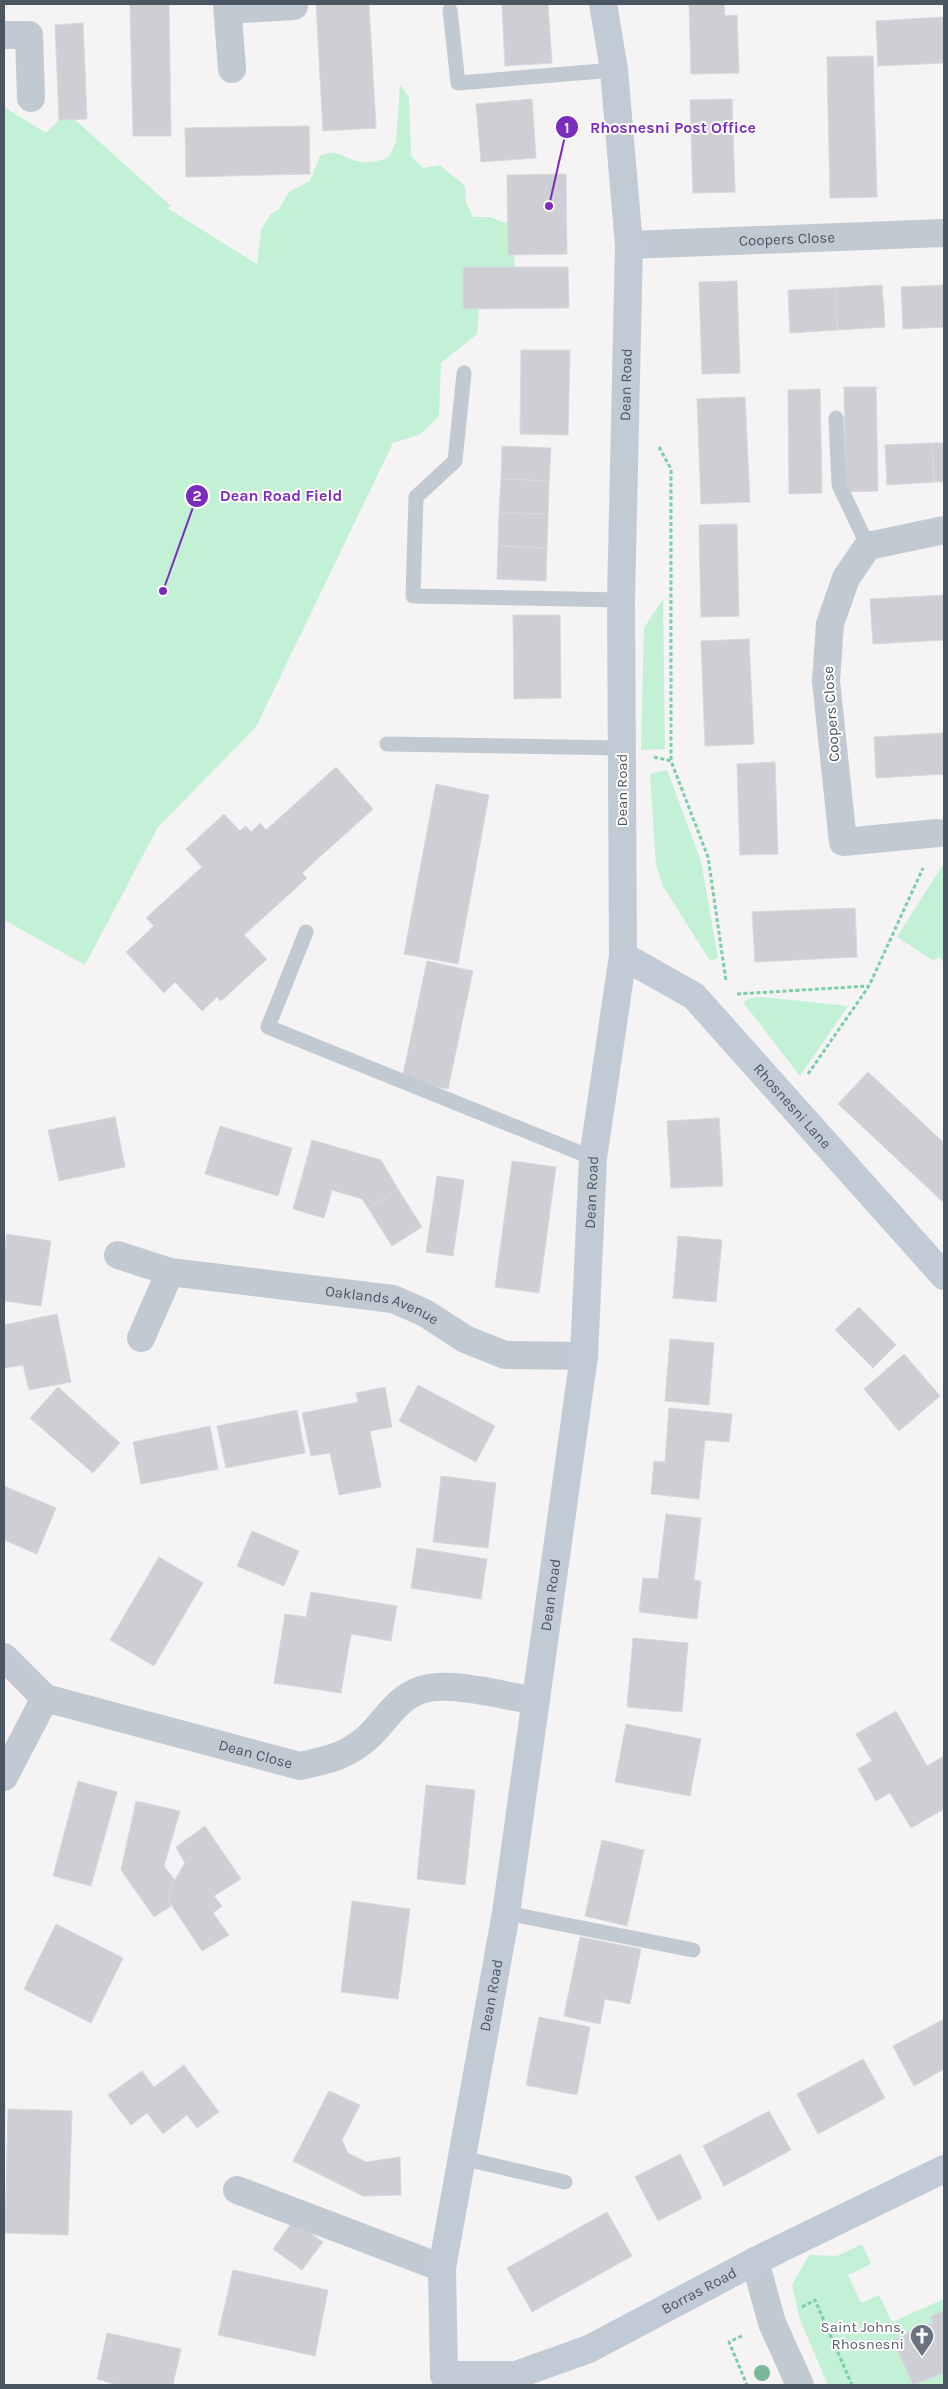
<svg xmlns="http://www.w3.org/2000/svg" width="948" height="2389" viewBox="0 0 948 2389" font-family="Karla,sans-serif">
<rect width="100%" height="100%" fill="#f5f3f3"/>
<g fill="#c3f1d5">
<path d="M400,85L409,97L411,156L423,168L440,165L465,186L466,202L473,217H490L508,224L514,255L515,267L463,309H479L477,334L441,363L439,416L421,434L393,443L256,727L158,827L85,965L4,920V107L46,133L59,120L74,119L171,206L167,208L257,264L261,230L270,215L279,209L289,192L310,181L320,156C334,149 340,155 353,160C364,164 378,162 389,157L396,142Z"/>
<polygon points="663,599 665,749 641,750 644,628"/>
<polygon points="667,770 701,861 718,958 710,961 663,886 656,865 650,774"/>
<polygon points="944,863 944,961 938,957 934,961 897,937"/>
<polygon points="763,997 848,1006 800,1076 743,1002 751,998"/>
<polygon points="862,2244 871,2264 848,2275 861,2303 879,2295 892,2322 944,2299 944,2385 828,2385 800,2320 792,2285 809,2255 837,2256"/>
</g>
<g fill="#cdcfd5" stroke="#d7d9de">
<polygon points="130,4 169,4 171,136 133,136"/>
<polygon points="316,4 369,4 376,128 323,131"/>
<polygon points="502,4 548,4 552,63 505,66"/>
<polygon points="689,4 724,4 725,16 737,15 739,73 691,74"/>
<polygon points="944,17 944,63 878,66 876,21"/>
<polygon points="83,23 87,119 59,120 55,25"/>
<polygon points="873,56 877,197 830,198 827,57"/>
<polygon points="532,99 536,158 481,162 476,104"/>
<polygon points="732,99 735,192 693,193 690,100"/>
<polygon points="309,126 310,174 186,177 185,128"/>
<polygon points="566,174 567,254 508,255 507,175"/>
<polygon points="463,267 568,267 569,308 463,309"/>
<polygon points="737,281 740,373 702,374 699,282"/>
<polygon points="882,285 885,327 837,330 835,288"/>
<polygon points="944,285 944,327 903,329 901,287"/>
<polygon points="835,288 837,330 790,333 788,290"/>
<polygon points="521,350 570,350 568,435 520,434"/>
<polygon points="844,387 876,387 878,491 846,492"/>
<polygon points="820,389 822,493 789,494 788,390"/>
<polygon points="745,397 750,502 701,504 697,399"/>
<polygon points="932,443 934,482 887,485 885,445"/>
<polygon points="932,443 944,443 944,482 934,482"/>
<polygon points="502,446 551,448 549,481 501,479"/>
<polygon points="501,479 549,481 548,514 499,513"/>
<polygon points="499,513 548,514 547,548 498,546"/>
<polygon points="737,524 739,616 701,617 699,525"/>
<polygon points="498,546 547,548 546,581 497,579"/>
<polygon points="944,595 944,640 873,644 870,599"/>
<polygon points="513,615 560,615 561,698 514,699"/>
<polygon points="749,639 754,744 705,746 701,641"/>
<polygon points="944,733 944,774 876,778 874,737"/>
<polygon points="775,762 778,854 740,855 737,764"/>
<polygon points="336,767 373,809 302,873 307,878 244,935 267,959 221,1001 217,997 202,1011 175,982 164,993 126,952 154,926 146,918 202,867 186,849 224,814 240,831 246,826 251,832 260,823 266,830"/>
<polygon points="436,784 489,795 458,964 404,954"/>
<polygon points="855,908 857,957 755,962 752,912"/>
<polygon points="427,961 473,971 448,1089 402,1079"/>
<polygon points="868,1072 944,1143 944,1203 838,1104"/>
<polygon points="115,1117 125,1167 59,1181 48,1130"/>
<polygon points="719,1118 723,1186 671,1188 667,1121"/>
<polygon points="220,1126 292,1148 278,1196 205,1174"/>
<polygon points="312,1140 381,1160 398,1189 368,1208 362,1199 332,1190 324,1218 293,1209"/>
<polygon points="512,1161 556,1167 539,1293 495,1287"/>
<polygon points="437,1176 464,1180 453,1256 426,1252"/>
<polygon points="398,1189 422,1227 392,1246 368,1208"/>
<polygon points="7,1234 51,1241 41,1306 4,1301 4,1254"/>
<polygon points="678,1236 722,1240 716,1302 673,1298"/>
<polygon points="859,1307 896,1345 873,1368 835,1330"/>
<polygon points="57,1314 71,1382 29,1390 23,1365 4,1368 4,1325"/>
<polygon points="670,1339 714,1343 709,1405 665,1401"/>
<polygon points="904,1354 940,1396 899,1431 864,1389"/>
<polygon points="418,1385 495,1426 476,1462 399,1421"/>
<polygon points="58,1387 120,1443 93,1473 30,1418"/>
<polygon points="385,1387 392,1427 370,1431 381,1487 339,1495 330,1453 311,1456 302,1413 358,1402 356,1393"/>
<polygon points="669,1408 732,1414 729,1442 705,1440 699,1499 651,1494 654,1461 665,1462"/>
<polygon points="297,1410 305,1453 226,1468 217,1426"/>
<polygon points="210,1426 218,1469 141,1484 133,1442"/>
<polygon points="441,1476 496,1483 488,1548 433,1542"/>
<polygon points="4,1486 56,1508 37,1554 4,1540"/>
<polygon points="666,1514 701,1518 694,1580 701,1581 697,1619 639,1612 643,1578 658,1579"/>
<polygon points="252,1531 299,1551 284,1586 237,1566"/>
<polygon points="417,1548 487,1559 481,1599 411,1588"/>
<polygon points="159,1557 203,1583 154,1666 110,1640"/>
<polygon points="311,1592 397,1606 391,1641 351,1634 341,1693 274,1683 285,1614 306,1617"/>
<polygon points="633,1638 688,1643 682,1712 627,1707"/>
<polygon points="896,1711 927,1766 944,1756 944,1809 911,1828 890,1793 876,1801 858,1769 872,1761 856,1734"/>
<polygon points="626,1724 701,1739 690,1796 615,1782"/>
<polygon points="78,1781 117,1792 91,1886 53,1876"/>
<polygon points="426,1785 475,1790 465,1885 417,1879"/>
<polygon points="136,1801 180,1811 164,1866 176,1882 171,1886 168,1900 171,1906 154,1917 121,1870"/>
<polygon points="205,1826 241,1879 214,1896 222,1906 213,1913 229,1935 202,1951 168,1900 171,1886 185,1863 176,1847"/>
<polygon points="602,1840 644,1850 627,1926 585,1916"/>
<polygon points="352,1901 410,1909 398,1999 341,1992"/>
<polygon points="56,1924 123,1958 91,2023 24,1989"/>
<polygon points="580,1937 641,1949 630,2004 605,1999 600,2024 564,2016"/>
<polygon points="539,2017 590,2027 577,2095 526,2085"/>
<polygon points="944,2019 944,2069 914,2086 893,2046"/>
<polygon points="863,2059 885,2098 818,2134 797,2094"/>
<polygon points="184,2065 219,2112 197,2128 187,2115 163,2134 147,2113 131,2125 108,2095 142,2071 154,2087"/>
<polygon points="329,2091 360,2105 342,2140 348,2153 366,2162 400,2157 401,2195 363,2196 293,2161"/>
<polygon points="8,2109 72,2111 68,2235 5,2233"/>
<polygon points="769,2111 791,2150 724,2186 703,2146"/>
<polygon points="680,2154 702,2198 658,2221 635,2177"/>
<polygon points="607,2212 632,2256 532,2312 507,2268"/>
<polygon points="293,2221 323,2242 302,2270 273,2249"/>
<polygon points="233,2270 328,2290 315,2356 218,2335"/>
<polygon points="944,2310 944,2373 913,2385 893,2340 933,2322 930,2317"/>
<polygon points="107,2333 181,2349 173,2385 118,2385 97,2379"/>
</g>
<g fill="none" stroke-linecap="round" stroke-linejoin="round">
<g stroke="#7ad0a6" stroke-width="3" stroke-dasharray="4 2.5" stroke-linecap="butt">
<polyline points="659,447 671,469 671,761"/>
<polyline points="654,757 671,761 708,857 726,981"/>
<polyline points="737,994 868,986"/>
<polyline points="808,1074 869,986 923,868"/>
<polyline points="802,2307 815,2300 852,2385"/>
<polyline points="742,2336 729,2342 747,2385"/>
</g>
<g stroke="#c1cad2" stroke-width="15">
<polyline points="450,10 458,83 614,70"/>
<polyline points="464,373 455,461 416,497 413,596 621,600"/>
<polyline points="836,418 839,485 868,546"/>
<polyline points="387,744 622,748"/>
<polyline points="306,932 268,1027 593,1158"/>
<polyline points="506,1913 693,1950"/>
<polyline points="462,2158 565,2182"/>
</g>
<g stroke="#c1cad2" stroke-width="28">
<polyline points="227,4 232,69"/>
<polyline points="228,10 294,6"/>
<polyline points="4,35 29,35 31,98"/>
<path id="s1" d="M629,245L944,233"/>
<polyline points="938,833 843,842 826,681 830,624 846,578 868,546 944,530"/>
<path id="s2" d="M118,1255L170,1272L393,1299L425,1313L465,1339L505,1355L584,1356"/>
<polyline points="141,1338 170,1272"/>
<path id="s3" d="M4,1657L45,1698L300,1766C327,1760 345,1757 367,1738C385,1722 396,1698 421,1690C449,1680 505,1696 535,1701"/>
<polyline points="4,1777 45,1698"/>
<polyline points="237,2190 442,2268"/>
<polyline points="755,2261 772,2323 800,2385"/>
</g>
<g stroke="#c1cbd6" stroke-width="28">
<path id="s4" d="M623,956L694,996L944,1276"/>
<path id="s5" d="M444,2375L442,2268L506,1913L584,1356L593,1158L623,956L621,600L629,245L614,70L603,4"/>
<path id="s6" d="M444,2375H516L589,2349L755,2261L944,2169"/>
</g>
</g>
<circle fill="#7bb799" cx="762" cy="2373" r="8"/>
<defs>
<symbol id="church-pin" viewBox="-11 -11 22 30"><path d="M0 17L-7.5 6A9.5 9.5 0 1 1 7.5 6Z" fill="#6b7280" stroke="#fff"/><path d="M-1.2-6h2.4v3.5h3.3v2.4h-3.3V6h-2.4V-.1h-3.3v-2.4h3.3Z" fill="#fff"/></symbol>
</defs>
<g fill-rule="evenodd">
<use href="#church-pin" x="908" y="2322" width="28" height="38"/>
</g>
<g text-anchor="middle" stroke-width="4" stroke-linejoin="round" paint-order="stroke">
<g font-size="15" fill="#4a5661" stroke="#fff">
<text dy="5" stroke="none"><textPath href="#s1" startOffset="158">Coopers Close</textPath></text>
<text dy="5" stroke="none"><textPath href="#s5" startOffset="2004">Dean Road</textPath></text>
<text transform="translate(831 714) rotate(-94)" y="5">Coopers Close</text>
<text transform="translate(622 790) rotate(-90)" y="5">Dean Road</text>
<text dy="5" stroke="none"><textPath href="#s4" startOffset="229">Rhosnesni Lane</textPath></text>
<text dy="5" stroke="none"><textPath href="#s5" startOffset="1194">Dean Road</textPath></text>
<text dy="5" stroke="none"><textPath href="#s2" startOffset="270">Oaklands Avenue</textPath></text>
<text dy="5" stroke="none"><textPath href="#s5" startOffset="789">Dean Road</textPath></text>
<text dy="5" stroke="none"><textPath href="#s3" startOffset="276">Dean Close</textPath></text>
<text dy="5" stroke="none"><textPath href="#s5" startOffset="384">Dean Road</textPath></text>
<text dy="5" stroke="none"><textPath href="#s6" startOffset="274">Borras Road</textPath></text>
</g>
<g font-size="15" fill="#5b616d" stroke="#fff" text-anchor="end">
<text x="904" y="2332">Saint Johns,<tspan x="904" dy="17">Rhosnesni</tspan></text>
</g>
</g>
<path fill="none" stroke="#7b2cbf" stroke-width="2" d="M549 206L567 127M163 591L197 496"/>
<g fill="#7b2cbf" stroke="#fff" stroke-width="2">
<circle cx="549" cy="206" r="5"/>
<circle cx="163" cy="591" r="5"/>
<circle cx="567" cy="127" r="12"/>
<circle cx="197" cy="496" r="12"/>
</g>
<g font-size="15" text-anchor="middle" font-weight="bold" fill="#fff">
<text x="567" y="133">1</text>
<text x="197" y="501">2</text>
</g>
<g font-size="16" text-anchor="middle" font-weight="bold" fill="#7b2cbf" stroke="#fff" stroke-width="4" stroke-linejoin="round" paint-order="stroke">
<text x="673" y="133">Rhosnesni Post Office</text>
<text x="281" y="501">Dean Road Field</text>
</g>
<rect width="948" height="2389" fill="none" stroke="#4a5661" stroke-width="10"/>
</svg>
